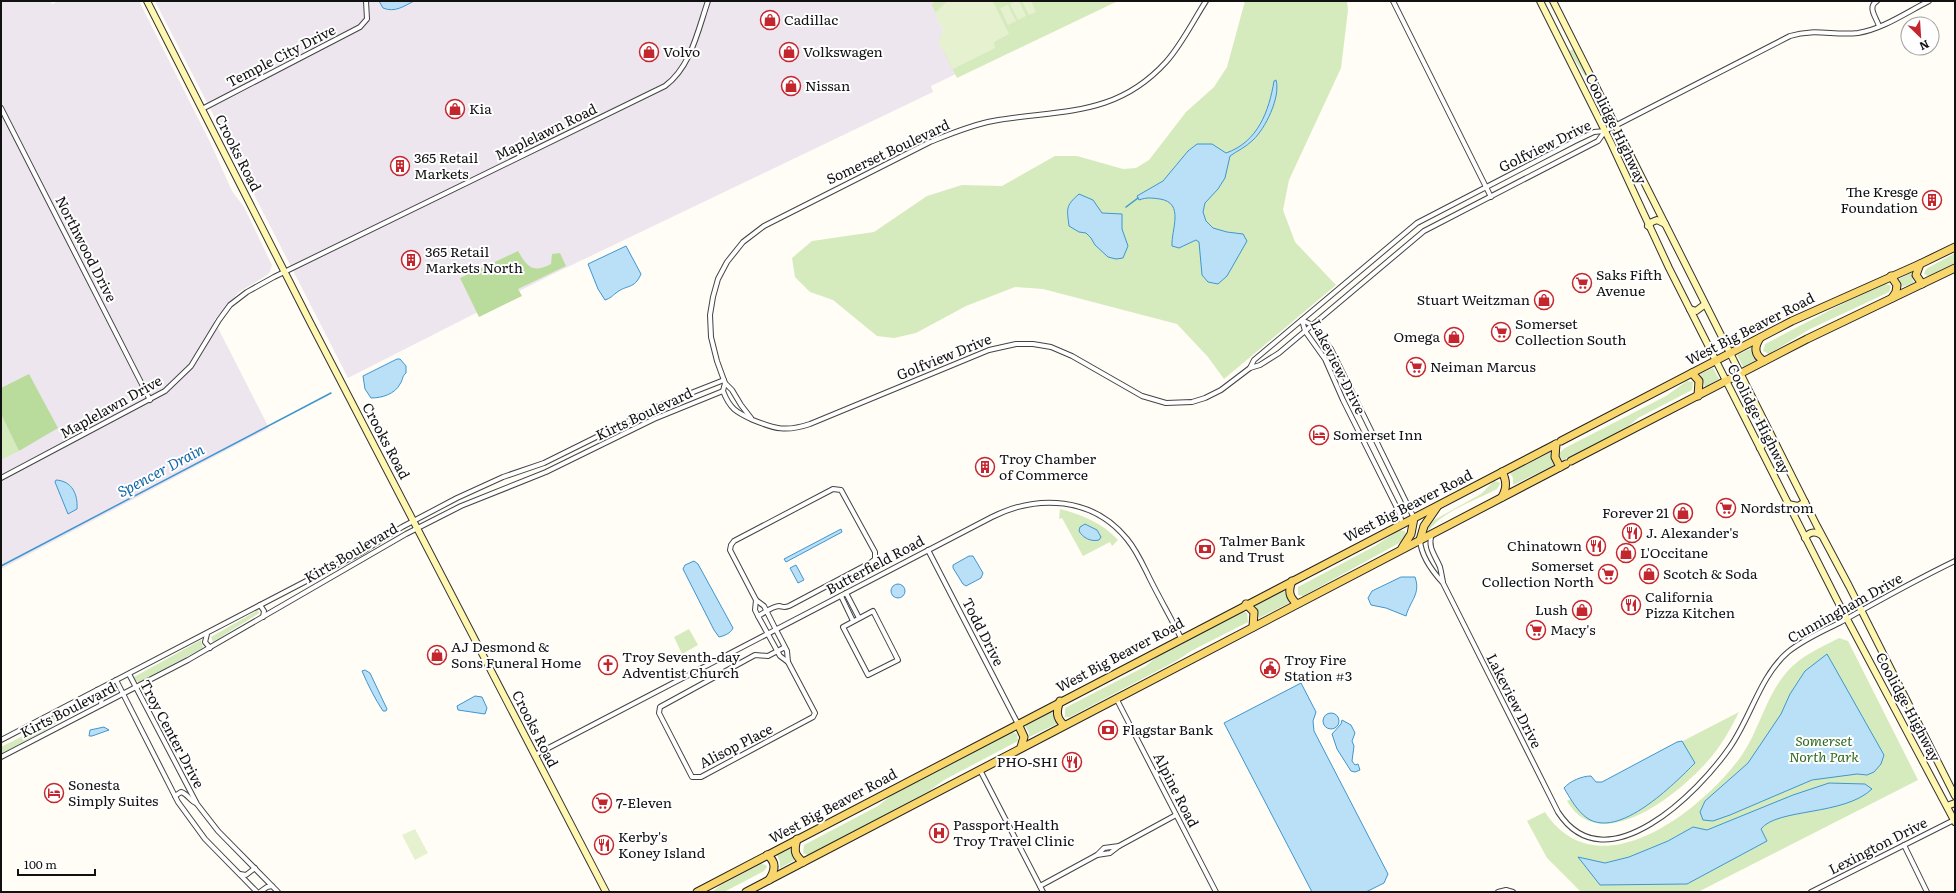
<svg xmlns="http://www.w3.org/2000/svg" width="1956" height="893" viewBox="0 0 1956 893" font-family="Literata,serif">
<rect width="100%" height="100%" fill="#fffdf5"/>
<g fill="#eee6ef">
<polygon points="1,1 50,1 52,4 59,1 139,1 211,144 232,191 244,207 272,265 270,272 267,275 239,292 214,320 269,428 1,569"/>
<polygon points="155,1 936,1 931,4 944,33 942,38 938,40 956,74 931,86 933,92 551,275 348,378"/>
</g>
<g fill="#d5ebbd">
<polygon points="936,1 1118,1 957,78 938,40 941,38 940,35 944,32 931,4"/>
<polygon points="1245,1 1347,1 1348,10 1341,68 1289,180 1283,210 1295,242 1336,285 1224,379 1208,357 1177,324 1043,289 1015,287 966,306 916,333 894,338 877,336 833,300 810,292 795,277 792,258 812,241 874,232 927,196 962,185 1002,186 1055,156 1077,156 1123,169 1136,168 1149,160 1186,112 1214,87 1227,67"/>
<polygon points="1574,49 1607,115 1605,116 1585,76 1569,51"/>
<polygon points="1955,253 1955,263 1928,276 1924,274 1926,269"/>
<polygon points="1911,273 1914,283 1902,287 1899,279"/>
<path d="M1885,284L1890,285L1891,287L1889,292L1810,329L1769,354L1763,351L1765,344C1804,324 1844,302 1885,284Z"/>
<polygon points="1752,348 1756,360 1743,367 1737,355"/>
<polygon points="1713,368 1719,379 1705,387 1700,374"/>
<polygon points="1687,381 1693,382 1692,390 1638,418 1625,429 1563,460 1559,456 1559,453 1565,448 1666,396"/>
<polygon points="1,414 19,451 1,460"/>
<polygon points="1551,452 1554,465 1513,485 1513,478 1510,473"/>
<path d="M1494,481L1499,482L1500,484L1497,489C1474,501 1445,510 1429,530L1427,529L1434,520L1481,494Z"/>
<path d="M1060,509C1083,515 1102,523 1118,540L1112,546L1110,542L1083,556L1062,518L1059,519Z"/>
<path d="M1399,530L1405,531C1407,535 1404,539 1401,542L1303,596L1298,595V587L1375,546Z"/>
<polygon points="1284,590 1289,603 1259,618 1255,605"/>
<polygon points="258,610 259,613 213,642 211,637"/>
<polygon points="1242,611 1247,613 1248,622 1191,651 1176,661 1070,717 1065,717 1065,708 1146,666 1160,654"/>
<polygon points="689,629 698,645 682,654 674,637"/>
<path d="M1839,638L1848,641L1918,780L1698,892H1581L1547,858L1527,821L1545,812C1598,893 1703,810 1742,755C1759,730 1766,696 1786,673C1800,656 1820,648 1839,638Z"/>
<polygon points="201,640 203,648 142,681 138,682 134,679 134,677"/>
<polygon points="95,695 98,700 67,716 48,729 1,754 1,747 21,737 35,726"/>
<polygon points="1053,711 1057,724 1029,737 1029,733 1025,726"/>
<path d="M1739,712C1730,730 1720,748 1706,763C1678,794 1600,858 1567,801Z"/>
<polygon points="1012,732 1017,734 1018,741 944,780 929,791 808,855 803,853 804,845 878,806 892,795"/>
<polygon points="790,848 795,860 780,868 780,862 777,855"/>
<polygon points="761,864 766,865 767,867 764,871 724,892 712,892 721,885"/>
</g>
<g fill="#b9dc9c">
<path d="M518,251C527,266 532,274 551,264L552,254L560,253L566,266L518,289L522,296L479,317L460,278Z"/>
<polygon points="29,374 58,428 19,451 1,414 1,388"/>
</g>
<g fill="#e6f2cf">
<polygon points="947,1 993,2 1009,34 994,42 995,48 953,69 938,40 941,38 940,35 944,32 935,13"/>
<polygon points="1016,1 1019,1 1026,16 1018,20 1010,4"/>
<polygon points="1022,1 1031,1 1036,12 1029,15"/>
<polygon points="1008,5 1016,21 1008,25 1000,8"/>
<polygon points="415,829 428,853 415,860 402,835"/>
</g>
<g fill="#b9e0f7" stroke="#3f96cf">
<path d="M379,1H414C404,6 395,13 383,8Z"/>
<path d="M1274,81L1276,80C1281,97 1265,129 1253,140C1246,147 1237,151 1230,156L1225,178L1218,189L1205,203L1203,212L1206,221L1213,228L1227,232L1243,234L1247,241L1227,276L1218,284L1208,282L1202,275L1199,242L1196,240L1179,248L1172,246C1171,230 1185,203 1160,199C1152,198 1147,197 1139,200L1137,196L1163,181L1188,151L1197,144H1212L1226,153C1258,142 1269,111 1274,81Z"/>
<path d="M1079,194L1093,200L1102,213L1122,214V229L1128,246L1123,258L1116,259L1108,257L1095,245L1091,238L1086,233L1079,232L1069,226C1067,209 1065,206 1079,194Z"/>
<path d="M626,246L641,274C634,290 627,284 616,293C612,296 611,298 605,300L598,289L588,264Z"/>
<path d="M397,359H400L406,366V373C402,376 403,380 400,384C395,394 382,398 371,398L365,389L363,376Z"/>
<path d="M56,480C72,481 78,494 77,509L68,514L55,482Z"/>
<path d="M1085,524L1097,530L1101,537L1099,540C1091,542 1083,538 1079,531L1080,527Z"/>
<polygon points="841,529 842,532 786,562 784,559"/>
<polygon points="969,556 973,556 983,573 981,578 966,586 963,584 953,568 953,565"/>
<path d="M694,561L698,564L733,628C731,633 724,636 719,637L714,630L683,569L685,565Z"/>
<polygon points="796,565 804,580 798,583 790,568"/>
<path d="M1401,577H1415C1421,594 1410,601 1406,616L1386,608L1371,605L1368,598L1372,591Z"/>
<circle cx="898" cy="591" r="7"/>
<polygon points="1827,654 1884,755 1881,764 1874,772 1867,775 1857,774 1812,780 1730,815 1713,821 1703,820 1700,812 1705,801 1748,763 1781,714 1790,694 1805,671"/>
<path d="M365,670L370,673L387,709L386,711H383C375,699 368,685 362,671Z"/>
<polygon points="1301,683 1316,712 1313,721 1314,731 1388,874 1384,883 1366,892 1312,892 1224,723"/>
<polygon points="475,696 482,697 487,708 485,714 458,710 457,706"/>
<circle cx="1331" cy="721" r="8"/>
<polygon points="1342,720 1351,725 1355,733 1352,741 1354,746 1352,761 1355,765 1358,764 1360,770 1355,772 1351,771 1337,749 1332,734 1341,724"/>
<polygon points="104,727 109,730 92,736 89,736 90,730"/>
<path d="M1682,741L1695,763C1674,784 1619,840 1587,818C1577,811 1570,798 1564,788C1570,781 1582,776 1591,776L1596,782H1602L1677,742Z"/>
<path d="M1829,783L1865,784L1872,789C1844,816 1777,808 1761,829L1767,841L1687,884L1600,885L1578,857L1605,863L1629,857L1668,841L1693,827L1707,830L1793,795Z"/>
</g>
<g fill="none" stroke-linecap="round" stroke-linejoin="round">
<g stroke="#3f96cf" stroke-width="1.5">
<polyline points="1126,207 1138,198"/>
<polyline points="1,566 331,393"/>
</g>
<defs>
<g id="street">
<polyline points="1393,1 1491,197"/>
<path d="M1877,1C1867,7 1876,17 1879,26"/>
<polyline points="1,108 150,400"/>
<polyline points="202,109 360,27 367,19 366,1"/>
<polyline points="1302,320 1312,325 1331,349 1414,518"/>
<polyline points="1302,320 1305,331 1325,359 1343,400 1399,512 1402,523"/>
<path d="M1250,368L1254,360L1417,223L1575,141L1594,132L1605,131L1790,36C1815,28 1834,36 1858,33C1883,29 1907,12 1929,1"/>
<path d="M725,383L723,391C730,409 736,412 753,420C775,429 786,432 810,424L989,350L1016,344H1033L1051,347L1072,356L1142,396L1166,403L1192,402L1205,398L1221,390L1250,368L1260,365L1279,353L1424,231L1598,141L1605,131"/>
<path d="M751,418L741,405L732,390L725,383L717,361L711,337L710,315L713,297L718,279L727,262L743,242L764,226L930,142C950,134 971,125 993,121C1060,109 1115,118 1166,62C1182,44 1193,21 1206,1"/>
<path d="M1,478L165,391L191,366L219,320L230,305L247,292L274,277L665,86C691,67 698,30 708,1"/>
<path d="M1432,534C1427,547 1435,555 1440,567C1441,571 1442,577 1443,582"/>
<path d="M1420,540C1421,556 1432,571 1443,583L1558,812C1606,886 1699,792 1730,747C1751,717 1760,676 1788,652C1804,639 1823,631 1841,622C1878,601 1916,580 1955,561"/>
<polyline points="928,550 1018,724"/>
<polyline points="846,593 859,618"/>
<polyline points="841,596 853,621"/>
<polyline points="756,600 755,610 758,616 780,656 788,662"/>
<polyline points="260,605 264,611 263,617"/>
<polygon points="873,611 898,660 868,675 843,627"/>
<path d="M758,616C764,613 773,606 779,606C784,607 784,608 789,606L870,563L875,559V552L841,490L833,489L734,541L731,545L730,550L756,600L764,606L773,624L787,651L788,662L815,713L813,717L701,777H692L659,713L660,707L755,655L768,656L785,647"/>
<polyline points="207,634 205,642 210,648"/>
<polyline points="129,674 197,804 218,831 278,892"/>
<polyline points="116,680 178,802 205,839 257,892"/>
<polyline points="97,690 102,695 101,705"/>
<polyline points="1116,698 1216,892"/>
<polyline points="1,740 362,552 402,527 457,498 503,477 544,463 663,404 724,380"/>
<path d="M535,755L992,517C1038,494 1093,497 1127,539C1137,551 1143,565 1150,579C1160,599 1171,618 1181,638"/>
<polyline points="1,757 188,660 406,534 461,506 546,472 654,419 723,391"/>
<polyline points="980,770 1043,892"/>
<path d="M175,796L181,792C188,794 190,801 196,803"/>
<polyline points="1904,845 1927,892"/>
<polyline points="1097,855 1110,853 1119,846 1176,815"/>
<polyline points="240,874 246,875 255,868"/>
<polyline points="1040,886 1097,855 1104,848 1119,846"/>
<polyline points="260,892 267,887 272,886"/>
<polyline points="1498,892 1506,890 1513,892"/>
<polyline points="1811,892 1954,820"/>
</g>
<g id="secondary">
<polyline points="147,1 310,322 606,892"/>
<polyline points="1540,1 1611,143 1669,268 1838,602 1955,822"/>
<polyline points="1553,1 1817,526 1849,586 1955,796"/>
<polyline points="1648,226 1652,222 1657,220 1665,224"/>
<polyline points="1690,309 1696,311 1704,305"/>
<polyline points="1760,448 1765,442 1770,442 1776,445"/>
<polyline points="1788,504 1798,506 1805,502"/>
<path d="M1805,538C1809,532 1815,531 1821,535"/>
<polyline points="1947,806 1955,803"/>
</g>
<g id="primary">
<polyline points="1920,264 1916,275 1922,284"/>
<polyline points="1891,276 1897,285 1896,292 1892,298"/>
<path d="M1760,338C1754,347 1754,355 1764,361"/>
<polyline points="1692,373 1699,381 1698,396"/>
<polyline points="1561,441 1792,321 1920,264 1955,247"/>
<polyline points="1556,444 1555,457 1560,467"/>
<polyline points="1571,461 1807,339 1955,268"/>
<path d="M1502,472C1507,481 1507,488 1502,497"/>
<polyline points="1420,540 1424,526 1437,507"/>
<polyline points="1402,548 1411,534 1414,518"/>
<path d="M1292,581C1288,591 1289,597 1297,604"/>
<polyline points="1246,604 1254,612 1253,627"/>
<path d="M1060,701C1056,711 1056,718 1064,725"/>
<polyline points="1018,724 1024,737 1021,747"/>
<path d="M797,839C794,850 794,855 803,862"/>
<path d="M767,855C777,862 775,871 769,880"/>
<polyline points="697,892 1556,444"/>
<polyline points="746,892 1566,464"/>
</g>
</defs>
<use href="#street" stroke="#444" stroke-width="6"/>
<use href="#secondary" stroke="#333" stroke-width="8"/>
<use href="#primary" stroke="#222" stroke-width="9"/>
<use href="#street" stroke="#fff" stroke-width="4"/>
<use href="#secondary" stroke="#fff6b0" stroke-width="6"/>
<use href="#primary" stroke="#f9d66b" stroke-width="7"/>
</g>
<defs>
<symbol id="shop-ring" viewBox="-11 -11 22 22"><circle r="9.5" fill="#fff" stroke="#c4262e" stroke-width="1.5"/><path d="M-5-2.5h2.3a2.7 3.5 0 0 1 5.4 0H5L5.5 6h-11ZM-1.5-2.5h3a1.5 2.3 0 0 0-3 0Z" fill="#c4262e"/></symbol>
<symbol id="building-ring" viewBox="-11 -11 22 22"><circle r="9.5" fill="#fff" stroke="#c4262e" stroke-width="1.5"/><path d="M-4-6H4V6H1V3H-1V6H-4ZM-2.5-4.3h1.7v1.8h-1.7ZM.8-4.3h1.7v1.8H.8ZM-2.5-1h1.7V.8h-1.7ZM.8-1h1.7V.8H.8Z" fill="#c4262e"/></symbol>
<symbol id="supermarket-ring" viewBox="-11 -11 22 22"><circle r="9.5" fill="#fff" stroke="#c4262e" stroke-width="1.5"/><path d="M-6-5.5h2.5l.6 2H6L4.5 2H-2.5L-4.4-4H-6ZM-1.5 3.2a1.3 1.3 0 1 0 .1 0ZM3 3.2a1.3 1.3 0 1 0 .1 0Z" fill="#c4262e"/></symbol>
<symbol id="hotel-ring" viewBox="-11 -11 22 22"><circle r="9.5" fill="#fff" stroke="#c4262e" stroke-width="1.5"/><path d="M-6-4.5h1.5V1H6V5H4.5V3h-9V5H-6ZM-4 0a1.8 1.8 0 1 1 3.6 0ZM.5 0V-2.5h3Q6-2.5 6 0Z" fill="#c4262e"/></symbol>
<symbol id="restaurant-ring" viewBox="-11 -11 22 22"><circle r="9.5" fill="#fff" stroke="#c4262e" stroke-width="1.5"/><path d="M-5-6h1v4h1v-4h1v4h1v-4h1v5L-1.5 .5V6h-2V.5L-5-1ZM5-6V6H3V1.5H1.5Q1.5-4 5-6Z" fill="#c4262e"/></symbol>
<symbol id="bank-ring" viewBox="-11 -11 22 22"><circle r="9.5" fill="#fff" stroke="#c4262e" stroke-width="1.5"/><path d="M-6-4H6V4H-6ZM0-2.3a2.3 2.3 0 1 0 0 4.6a2.3 2.3 0 1 0 0-4.6Z" fill="#c4262e"/></symbol>
<symbol id="church-ring" viewBox="-11 -11 22 22"><circle r="9.5" fill="#fff" stroke="#c4262e" stroke-width="1.5"/><path d="M-1.2-6h2.4v3.5h3.3v2.4h-3.3V6h-2.4V-.1h-3.3v-2.4h3.3Z" fill="#c4262e"/></symbol>
<symbol id="civic-ring" viewBox="-11 -11 22 22"><circle r="9.5" fill="#fff" stroke="#c4262e" stroke-width="1.5"/><path d="M-.6-6.5H3V-4.5H.6V-3L4-1V1h2V6H-6V1h2V-1L-.6-3ZM-1.2 2.5V6h2.4V2.5Z" fill="#c4262e"/></symbol>
<symbol id="hospital-ring" viewBox="-11 -11 22 22"><circle r="9.5" fill="#fff" stroke="#c4262e" stroke-width="1.5"/><path d="M-5-5h3v3.5h4V-5h3V5h-3V1.5h-4V5h-3Z" fill="#c4262e"/></symbol>
</defs>
<g fill-rule="evenodd">
<use href="#shop-ring" x="759" y="9" width="22" height="22"/>
<use href="#shop-ring" x="638" y="41" width="22" height="22"/>
<use href="#shop-ring" x="778" y="41" width="22" height="22"/>
<use href="#shop-ring" x="780" y="75" width="22" height="22"/>
<use href="#shop-ring" x="444" y="98" width="22" height="22"/>
<use href="#building-ring" x="389" y="155" width="22" height="22"/>
<use href="#building-ring" x="1921" y="189" width="22" height="22"/>
<use href="#building-ring" x="400" y="249" width="22" height="22"/>
<use href="#supermarket-ring" x="1571" y="272" width="22" height="22"/>
<use href="#shop-ring" x="1533" y="289" width="22" height="22"/>
<use href="#supermarket-ring" x="1490" y="321" width="22" height="22"/>
<use href="#shop-ring" x="1443" y="326" width="22" height="22"/>
<use href="#supermarket-ring" x="1405" y="356" width="22" height="22"/>
<use href="#hotel-ring" x="1308" y="424" width="22" height="22"/>
<use href="#building-ring" x="974" y="456" width="22" height="22"/>
<use href="#supermarket-ring" x="1715" y="497" width="22" height="22"/>
<use href="#shop-ring" x="1672" y="502" width="22" height="22"/>
<use href="#restaurant-ring" x="1621" y="522" width="22" height="22"/>
<use href="#restaurant-ring" x="1585" y="535" width="22" height="22"/>
<use href="#bank-ring" x="1194" y="538" width="22" height="22"/>
<use href="#shop-ring" x="1615" y="542" width="22" height="22"/>
<use href="#supermarket-ring" x="1597" y="563" width="22" height="22"/>
<use href="#shop-ring" x="1638" y="563" width="22" height="22"/>
<use href="#restaurant-ring" x="1620" y="594" width="22" height="22"/>
<use href="#shop-ring" x="1571" y="599" width="22" height="22"/>
<use href="#supermarket-ring" x="1525" y="619" width="22" height="22"/>
<use href="#shop-ring" x="426" y="644" width="22" height="22"/>
<use href="#church-ring" x="597" y="654" width="22" height="22"/>
<use href="#civic-ring" x="1259" y="657" width="22" height="22"/>
<use href="#bank-ring" x="1097" y="719" width="22" height="22"/>
<use href="#restaurant-ring" x="1061" y="751" width="22" height="22"/>
<use href="#hotel-ring" x="43" y="782" width="22" height="22"/>
<use href="#supermarket-ring" x="591" y="792" width="22" height="22"/>
<use href="#hospital-ring" x="928" y="822" width="22" height="22"/>
<use href="#restaurant-ring" x="593" y="834" width="22" height="22"/>
</g>
<g text-anchor="middle" stroke-width="4" stroke-linejoin="round" paint-order="stroke">
<g font-size="14" fill="#111" stroke="#fff" text-anchor="start">
<text x="784" y="25">Cadillac</text>
<text x="663" y="57">Volvo</text>
<text x="803" y="57">Volkswagen</text>
<text x="805" y="91">Nissan</text>
<text x="469" y="114">Kia</text>
<text x="414" y="163">365 Retail<tspan x="414" dy="16">Markets</tspan></text>
<text x="1918" y="197" text-anchor="end">The Kresge<tspan x="1918" dy="16">Foundation</tspan></text>
<text x="425" y="257">365 Retail<tspan x="425" dy="16">Markets North</tspan></text>
<text x="1596" y="280">Saks Fifth<tspan x="1596" dy="16">Avenue</tspan></text>
<text x="1530" y="305" text-anchor="end">Stuart Weitzman</text>
<text x="1515" y="329">Somerset<tspan x="1515" dy="16">Collection South</tspan></text>
<text x="1440" y="342" text-anchor="end">Omega</text>
<text x="1430" y="372">Neiman Marcus</text>
<text x="1333" y="440">Somerset Inn</text>
<text x="999" y="464">Troy Chamber<tspan x="999" dy="16">of Commerce</tspan></text>
<text x="1740" y="513">Nordstrom</text>
<text x="1669" y="518" text-anchor="end">Forever 21</text>
<text x="1646" y="538">J. Alexander's</text>
<text x="1219" y="546">Talmer Bank<tspan x="1219" dy="16">and Trust</tspan></text>
<text x="1582" y="551" text-anchor="end">Chinatown</text>
<text x="1640" y="558">L'Occitane</text>
<text x="1594" y="571" text-anchor="end">Somerset<tspan x="1594" dy="16">Collection North</tspan></text>
<text x="1663" y="579">Scotch &amp; Soda</text>
<text x="1645" y="602">California<tspan x="1645" dy="16">Pizza Kitchen</tspan></text>
<text x="1568" y="615" text-anchor="end">Lush</text>
<text x="1550" y="635">Macy's</text>
<text x="451" y="652">AJ Desmond &amp;<tspan x="451" dy="16">Sons Funeral Home</tspan></text>
<text x="622" y="662">Troy Seventh-day<tspan x="622" dy="16">Adventist Church</tspan></text>
<text x="1284" y="665">Troy Fire<tspan x="1284" dy="16">Station #3</tspan></text>
<text x="1122" y="735">Flagstar Bank</text>
<text x="1058" y="767" text-anchor="end">PHO-SHI</text>
<text x="68" y="790">Sonesta<tspan x="68" dy="16">Simply Suites</tspan></text>
<text x="616" y="808">7-Eleven</text>
<text x="953" y="830">Passport Health<tspan x="953" dy="16">Troy Travel Clinic</tspan></text>
<text x="618" y="842">Kerby's<tspan x="618" dy="16">Koney Island</tspan></text>
</g>
<g font-size="14" fill="#111" stroke="#fff">
<text transform="translate(281 56) rotate(-27)" y="5">Temple City Drive</text>
<text transform="translate(1616 129) rotate(64)" y="5">Coolidge Highway</text>
<text transform="translate(546 132) rotate(-26)" y="5">Maplelawn Road</text>
<text transform="translate(1545 146) rotate(-26)" y="5">Golfview Drive</text>
<text transform="translate(888 152) rotate(-25)" y="5">Somerset Boulevard</text>
<text transform="translate(238 153) rotate(63)" y="5">Crooks Road</text>
<text transform="translate(86 249) rotate(63)" y="5">Northwood Drive</text>
<text transform="translate(1750 329) rotate(-27)" y="5">West Big Beaver Road</text>
<text transform="translate(944 357) rotate(-22)" y="5">Golfview Drive</text>
<text transform="translate(1338 367) rotate(63)" y="5">Lakeview Drive</text>
<text transform="translate(111 407) rotate(-29)" y="5">Maplelawn Drive</text>
<text transform="translate(644 414) rotate(-25)" y="5">Kirts Boulevard</text>
<text transform="translate(1759 419) rotate(63)" y="5">Coolidge Highway</text>
<text transform="translate(386 441) rotate(62)" y="5">Crooks Road</text>
<text transform="translate(1408 506) rotate(-27)" y="5">West Big Beaver Road</text>
<text transform="translate(351 553) rotate(-30)" y="5">Kirts Boulevard</text>
<text transform="translate(875 565) rotate(-28)" y="5">Butterfield Road</text>
<text transform="translate(1845 608) rotate(-29)" y="5">Cunningham Drive</text>
<text transform="translate(983 632) rotate(63)" y="5">Todd Drive</text>
<text transform="translate(1120 655) rotate(-28)" y="5">West Big Beaver Road</text>
<text transform="translate(1514 701) rotate(63)" y="5">Lakeview Drive</text>
<text transform="translate(1908 707) rotate(62)" y="5">Coolidge Highway</text>
<text transform="translate(68 710) rotate(-27)" y="5">Kirts Boulevard</text>
<text transform="translate(535 729) rotate(63)" y="5">Crooks Road</text>
<text transform="translate(172 734) rotate(62)" y="5">Troy Center Drive</text>
<text transform="translate(736 746) rotate(-27)" y="5">Alisop Place</text>
<text transform="translate(1176 790) rotate(63)" y="5">Alpine Road</text>
<text transform="translate(833 806) rotate(-28)" y="5">West Big Beaver Road</text>
<text transform="translate(1878 846) rotate(-27)" y="5">Lexington Drive</text>
</g>
<g font-size="14" font-style="italic" fill="#2f6b1f" stroke="#fff">
<text x="1824" y="746">Somerset<tspan x="1824" dy="16">North Park</tspan></text>
</g>
<g font-size="15" font-style="italic" fill="#1768a6" stroke="#fff">
<text transform="translate(161 471) rotate(-28)" y="5">Spencer Drain</text>
</g>
</g>
<rect width="1956" height="893" fill="none" stroke="#111111" stroke-width="4"/>
<g transform="translate(1920 36) rotate(155)"><circle r="19" fill="#ffffff" stroke="#a0a0a0"/>
<path d="M0-3L7 15L0 10L-7 15Z" fill="#c4262e"/>
<text y="-6" font-size="11" font-weight="bold" text-anchor="middle" fill="#111111">N</text>
</g>
<path d="M18 869v6h77v-6" fill="none" stroke="#111111" stroke-width="2"/>
<text x="24" y="869" font-size="12" fill="#111111" stroke="#ffffff" stroke-width="3" paint-order="stroke">100 m</text>
</svg>
